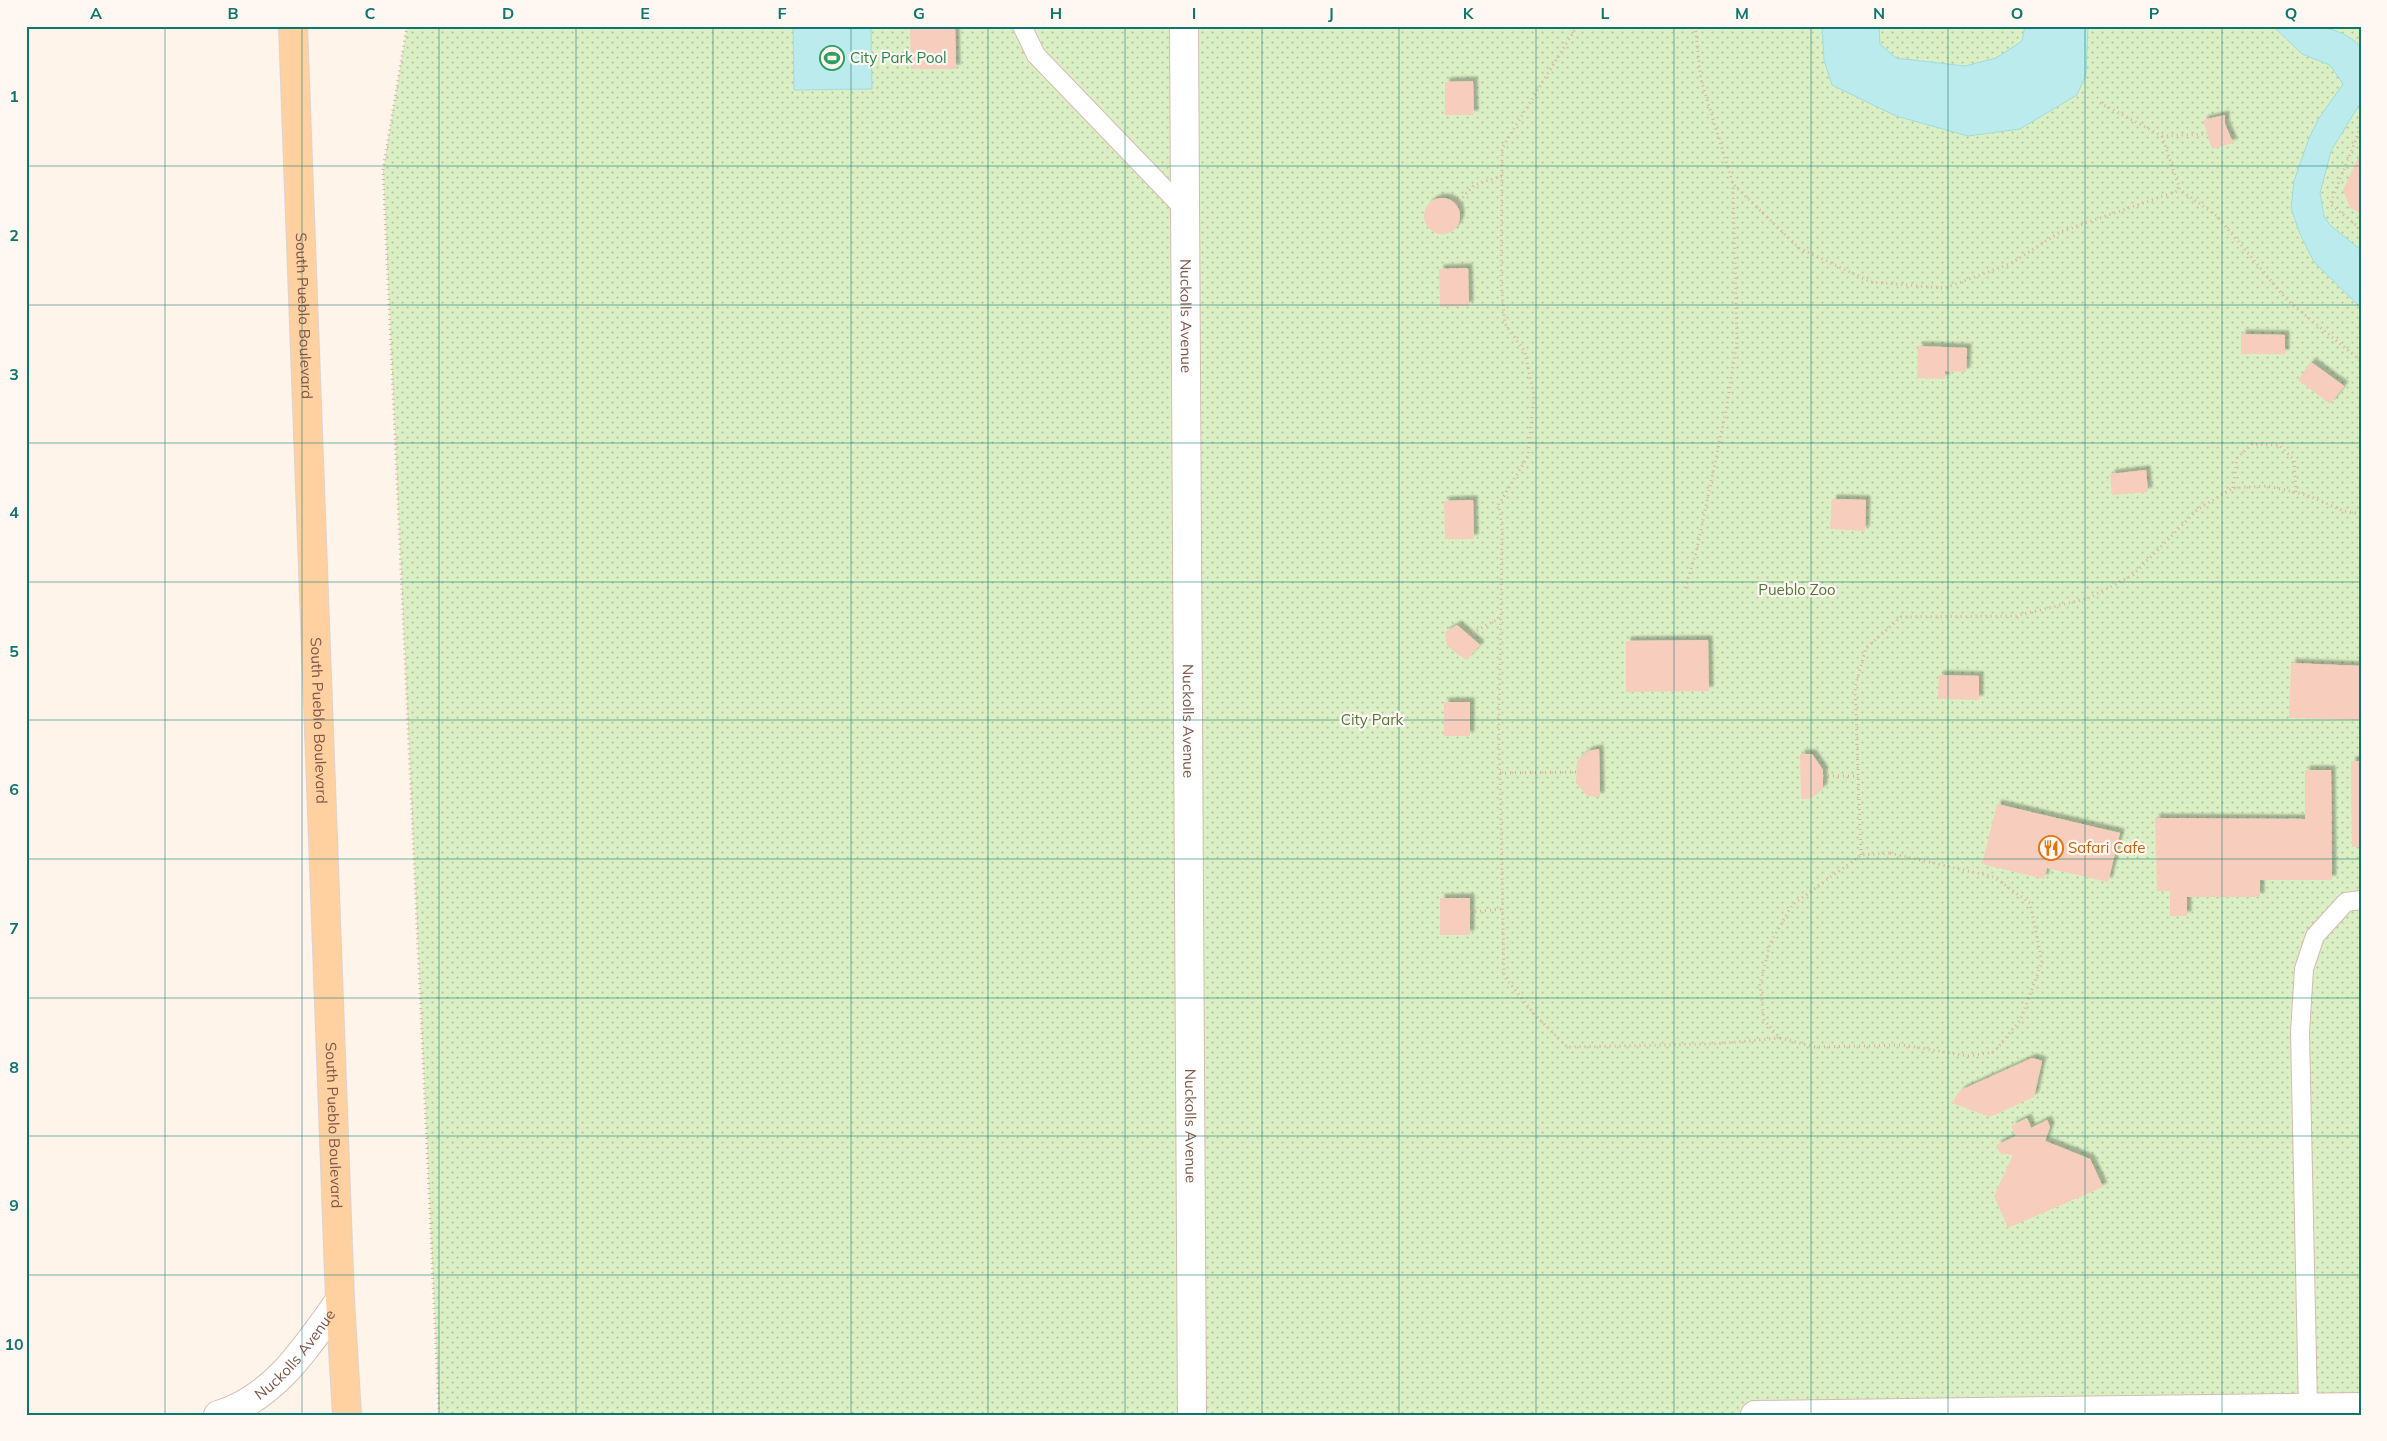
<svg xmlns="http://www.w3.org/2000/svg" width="2387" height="1441" viewBox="0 0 2387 1441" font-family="Mulish,sans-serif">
<defs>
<pattern id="park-dots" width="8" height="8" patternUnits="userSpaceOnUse" patternTransform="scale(1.25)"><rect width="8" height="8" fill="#dbefc5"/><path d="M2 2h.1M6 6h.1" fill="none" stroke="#b7c4a2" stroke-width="1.8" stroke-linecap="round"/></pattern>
<filter id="shadow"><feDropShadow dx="4.5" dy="-4.5" stdDeviation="1" flood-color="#0004"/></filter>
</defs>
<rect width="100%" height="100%" fill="#fff4ea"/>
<polygon fill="url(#park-dots)" points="407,26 2361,26 2361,1415 439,1415 383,170"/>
<g fill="#bbebec" stroke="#a0dddf">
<polygon points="793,26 871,26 872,89 794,90"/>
<polygon points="1822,26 1879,26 1880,44 1896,58 1965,66 1996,58 2022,41 2025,26 2088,26 2086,74 2077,95 2020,129 1968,136 1896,116 1832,85 1824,60"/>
<path d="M2273,26C2305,26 2337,22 2361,47V102L2331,151L2320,193L2324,216L2330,225L2361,250V308L2314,262L2300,234L2291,208L2294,181L2309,138L2319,118L2343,84L2330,65L2302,54Z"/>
</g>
<g fill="#f7cebe" filter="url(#shadow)">
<polygon points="910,26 955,26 956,69 911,69"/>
<polygon points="1473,81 1474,115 1445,115 1445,82"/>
<polygon points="2225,115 2225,124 2233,143 2212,149 2203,120"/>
<polygon points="2361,152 2361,213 2350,208 2343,190"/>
<circle cx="1442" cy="216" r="18"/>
<polygon points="1468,268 1469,306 1440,307 1439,269"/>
<polygon points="2241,334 2285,335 2285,354 2241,354"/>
<polygon points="1918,346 1967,348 1966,372 1945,371 1945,379 1917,378"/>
<polygon points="2311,362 2344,386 2330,404 2298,380"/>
<polygon points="2146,470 2148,492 2112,495 2110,474"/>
<polygon points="1832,499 1866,500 1865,531 1830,529"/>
<polygon points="1473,500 1474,539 1445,539 1444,501"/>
<polygon points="1457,625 1480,645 1466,660 1447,646 1445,632"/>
<polygon points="1708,640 1709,691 1626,692 1626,641"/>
<polygon points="2291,663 2361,666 2361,720 2289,718"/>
<polygon points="1939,675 1979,676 1979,700 1938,699"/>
<rect x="1444" y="702" width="26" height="34"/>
<polygon points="1599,749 1600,797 1587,796 1576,783 1577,761 1588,751"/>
<polygon points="1800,754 1812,754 1823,770 1823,788 1810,799 1801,799"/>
<polygon points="2351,761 2361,761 2361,846 2352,847"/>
<polygon points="2305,770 2331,770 2332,880 2260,880 2260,897 2187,897 2187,916 2170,916 2170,891 2157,891 2155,818 2305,819"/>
<polygon points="1997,804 2120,833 2108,882 2047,868 2044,879 1982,864"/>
<rect x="1440" y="898" width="30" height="37"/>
<polygon points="2032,1058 2042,1061 2034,1097 1990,1117 1952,1103 1961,1090"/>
<polygon points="2027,1118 2031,1128 2047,1120 2050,1127 2045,1141 2090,1159 2103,1187 2008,1228 1994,1196 2013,1155 2000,1153 1996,1145 2016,1136 2011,1126"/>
</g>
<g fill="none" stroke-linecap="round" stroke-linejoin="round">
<defs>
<g id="service">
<polyline points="1022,26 1036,55 1186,211"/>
<polyline points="2308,1407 2300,1033 2304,969 2315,936 2346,902 2361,900"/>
</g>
<g id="minor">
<path id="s1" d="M1184,26L1192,1415"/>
<path id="s2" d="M218,1415C275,1398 307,1346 340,1300"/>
<polyline points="1755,1415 2361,1407"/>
</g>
<g id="primary">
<path id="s3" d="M293,26L340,1300L347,1415"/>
</g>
</defs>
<use href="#service" stroke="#d5bcb0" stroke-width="20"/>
<use href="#minor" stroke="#d5bcb0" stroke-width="30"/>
<use href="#primary" stroke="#ddd3d0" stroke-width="30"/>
<g stroke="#deb0a0" stroke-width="3" stroke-dasharray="1 4" stroke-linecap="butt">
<polyline points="407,26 383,170 439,1415"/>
<polyline points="1577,26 1502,148 1501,283 1505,324 1525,352 1534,396 1528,456 1499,504 1502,527 1499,729 1504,976 1534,1014 1567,1047 1714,1044 1780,1038"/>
<polyline points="1695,26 1701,80 1733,184 1799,248 1871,282 1945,288 2012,263 2060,232 2180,190"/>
<polyline points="2100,103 2162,136 2207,134"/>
<polyline points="2361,127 2330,204 2361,229"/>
<polyline points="2162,136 2180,190 2217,216 2287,300 2361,361"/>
<polyline points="1456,205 1474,185 1502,176"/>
<polyline points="2233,488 2237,458 2252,444 2279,445 2294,460 2296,492"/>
<polyline points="1685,588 1696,553 1726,411 1737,341 1733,185"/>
<polyline points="1468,635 1500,618"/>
<polyline points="1500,773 1576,772"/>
<polyline points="1823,776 1857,776"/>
<polygon points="1890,853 1994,877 2030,903 2042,962 2021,1019 1994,1052 1968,1056 1903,1045 1815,1047 1780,1038 1764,1020 1760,985 1770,944 1792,905 1861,855"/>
<polyline points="1861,855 1855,687 1866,648 1901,617 2016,616 2089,598 2133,575 2198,509 2233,488 2267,486 2307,495 2344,511 2361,514"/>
<polyline points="1470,912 1502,909"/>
</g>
<use href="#service" stroke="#fff" stroke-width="18"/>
<use href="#minor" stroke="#fff" stroke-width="28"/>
<use href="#primary" stroke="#ffd0a0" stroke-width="28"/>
</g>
<path fill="none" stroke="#0f766e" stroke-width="1" stroke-opacity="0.55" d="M165,26V1415M302,26V1415M439,26V1415M576,26V1415M713,26V1415M851,26V1415M988,26V1415M1125,26V1415M1262,26V1415M1399,26V1415M1536,26V1415M1674,26V1415M1811,26V1415M1948,26V1415M2085,26V1415M2222,26V1415M26,166H2361M26,305H2361M26,443H2361M26,582H2361M26,720H2361M26,859H2361M26,998H2361M26,1136H2361M26,1275H2361"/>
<defs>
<symbol id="stadium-ring" viewBox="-11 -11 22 22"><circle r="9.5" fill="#fff8f2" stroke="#2e9e5b" stroke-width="1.5"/><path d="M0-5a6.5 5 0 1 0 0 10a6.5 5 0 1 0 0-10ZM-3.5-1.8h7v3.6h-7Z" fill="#2e9e5b"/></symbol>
<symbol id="restaurant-ring" viewBox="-11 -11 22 22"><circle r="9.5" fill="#fff8f2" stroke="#e8710a" stroke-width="1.5"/><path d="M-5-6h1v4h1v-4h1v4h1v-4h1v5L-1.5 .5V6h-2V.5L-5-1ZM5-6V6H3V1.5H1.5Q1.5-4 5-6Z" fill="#e8710a"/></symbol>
</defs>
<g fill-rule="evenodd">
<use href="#stadium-ring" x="818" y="44" width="28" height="28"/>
<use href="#restaurant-ring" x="2037" y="834" width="28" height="28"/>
</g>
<g text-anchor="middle" stroke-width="4.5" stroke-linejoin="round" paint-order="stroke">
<g font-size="15" fill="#27864d" stroke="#fff8f2" text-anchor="start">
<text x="850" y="63">City Park Pool</text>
</g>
<g font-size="15" fill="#7e5549" stroke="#fff8f2">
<text dy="5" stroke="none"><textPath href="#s3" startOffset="290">South Pueblo Boulevard</textPath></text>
<text dy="5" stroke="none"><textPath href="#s1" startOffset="290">Nuckolls Avenue</textPath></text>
<text dy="5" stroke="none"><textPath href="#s1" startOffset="695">Nuckolls Avenue</textPath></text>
<text dy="5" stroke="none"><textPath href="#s3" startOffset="695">South Pueblo Boulevard</textPath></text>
<text dy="5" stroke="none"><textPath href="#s3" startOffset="1100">South Pueblo Boulevard</textPath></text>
<text dy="5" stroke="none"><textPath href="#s1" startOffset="1100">Nuckolls Avenue</textPath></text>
<text dy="5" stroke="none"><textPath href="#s2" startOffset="100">Nuckolls Avenue</textPath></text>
</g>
<g font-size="15" fill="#53783a" stroke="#fff8f2">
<text x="1797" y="595">Pueblo Zoo</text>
<text x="1372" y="725">City Park</text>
</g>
<g font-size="15" fill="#c56008" stroke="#fff8f2" text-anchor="start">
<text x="2068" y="853">Safari Cafe</text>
</g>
</g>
<rect width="2387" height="1441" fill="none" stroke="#fff8f2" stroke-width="55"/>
<rect x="28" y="28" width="2332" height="1386" fill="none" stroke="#0f766e" stroke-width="2"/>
<g font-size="16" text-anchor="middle" font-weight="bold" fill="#0f766e">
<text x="96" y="19">A</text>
<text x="233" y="19">B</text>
<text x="370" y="19">C</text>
<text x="508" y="19">D</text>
<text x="645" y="19">E</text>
<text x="782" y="19">F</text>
<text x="919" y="19">G</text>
<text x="1056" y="19">H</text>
<text x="1194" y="19">I</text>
<text x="1331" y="19">J</text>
<text x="1468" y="19">K</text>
<text x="1605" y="19">L</text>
<text x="1742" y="19">M</text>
<text x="1879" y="19">N</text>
<text x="2017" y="19">O</text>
<text x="2154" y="19">P</text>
<text x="2291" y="19">Q</text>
<text x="14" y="102">1</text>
<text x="14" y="241">2</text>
<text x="14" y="380">3</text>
<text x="14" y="518">4</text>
<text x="14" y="657">5</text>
<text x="14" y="795">6</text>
<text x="14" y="934">7</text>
<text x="14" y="1073">8</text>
<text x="14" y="1211">9</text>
<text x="14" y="1350">10</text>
</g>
</svg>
